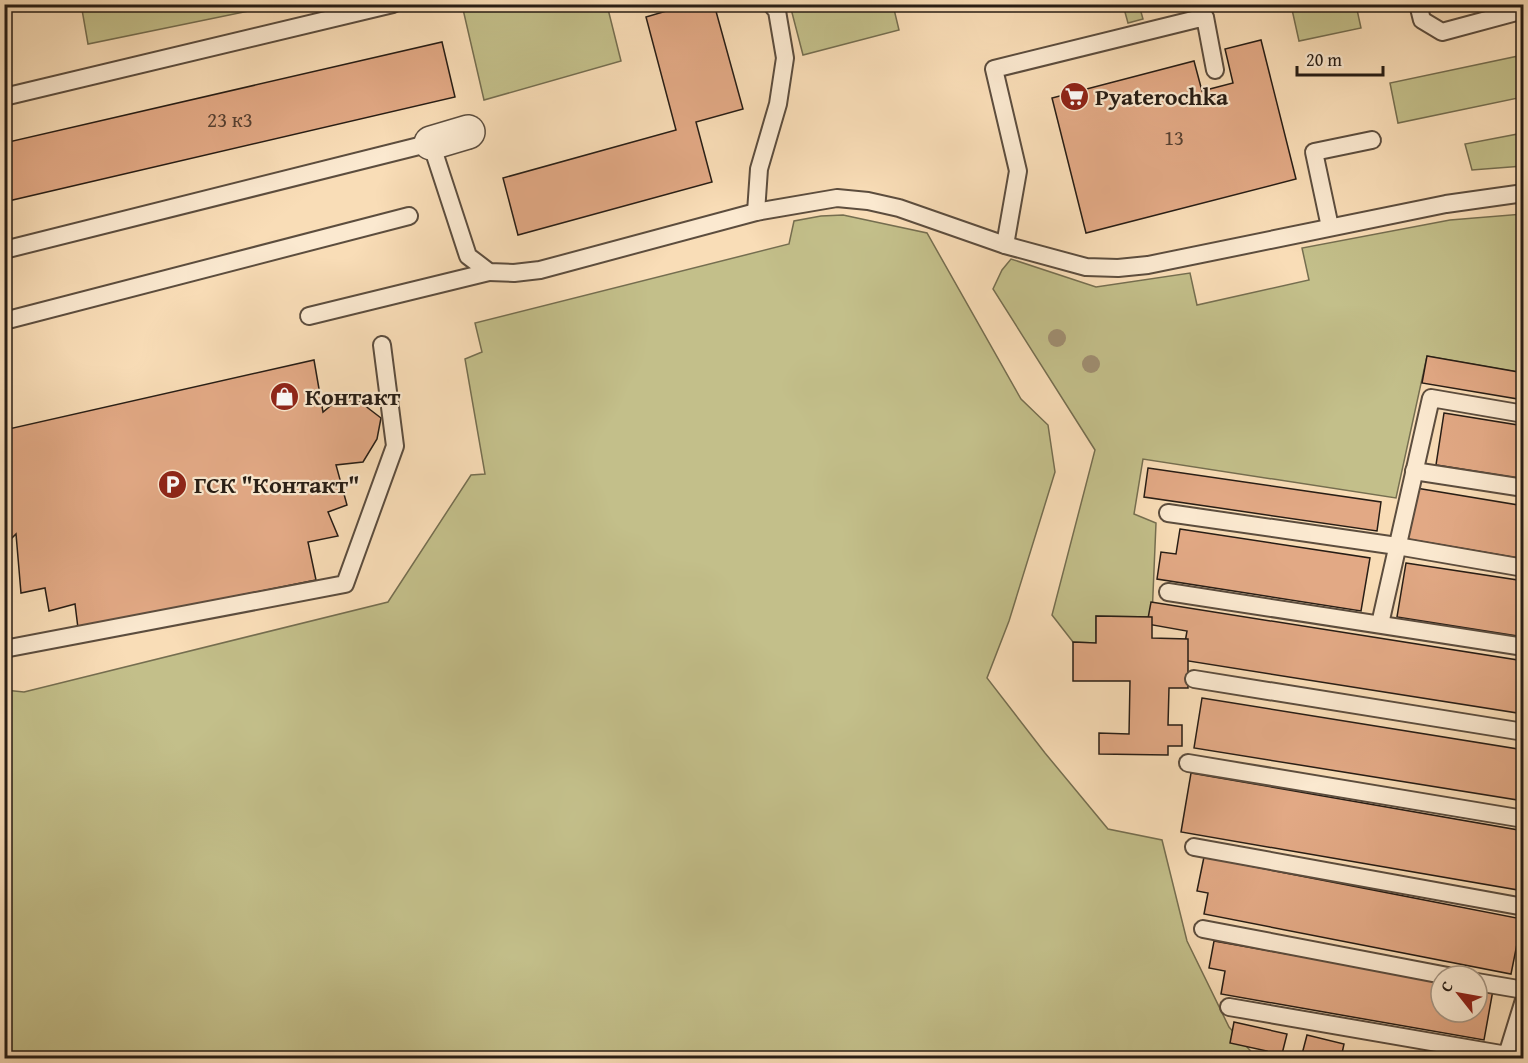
<svg xmlns="http://www.w3.org/2000/svg" width="1528" height="1063" viewBox="0 0 1528 1063" font-family="'Gentium Book Plus',serif">
<rect width="100%" height="100%" fill="#f9ddb7"/>
<filter id="stains"><feTurbulence type="fractalNoise" baseFrequency=".00333" numOctaves="4"/><feColorMatrix values="0 0 0 0 .2 0 0 0 0 .09 0 0 0 0 .02 0 0 0 .5 -.17"/></filter>
<radialGradient id="worn" r=".72"><stop offset=".6" stop-color="#630" stop-opacity="0"/><stop offset="1" stop-color="#630" stop-opacity=".3"/></radialGradient>
<g fill="#c3bf8a" stroke="#756e50" stroke-width="1.5">
<polygon points="81,4 278,4 278,5 88,44"/>
<polygon points="462,5 607,5 621,61 484,100"/>
<polygon points="790,5 893,5 899,30 803,55"/>
<polygon points="1123,5 1139,5 1143,19 1128,23"/>
<polygon points="1291,5 1356,5 1361,28 1299,41"/>
<polygon points="1523,55 1523,97 1398,123 1390,83"/>
<polygon points="1523,133 1523,166 1472,170 1465,144"/>
<polygon points="1523,214 1523,373 1427,356 1396,498 1143,459 1134,514 1156,523 1152,617 1096,616 1096,643 1073,642 1052,615 1095,450 993,289 1002,270 1011,259 1096,287 1190,273 1197,305 1309,280 1302,248 1450,220"/>
<polygon points="843,215 927,233 1021,399 1048,425 1055,472 1009,621 987,678 1045,753 1108,829 1162,840 1187,941 1229,1027 1257,1058 5,1058 5,690 24,692 388,602 471,475 485,474 465,359 482,352 475,323 789,244 794,221 821,216"/>
</g>
<g fill="#e2a985" stroke="#271d15" stroke-width="1.5">
<polygon points="690,4 714,4 743,109 696,122 712,182 518,235 503,178 676,130 646,17"/>
<polygon points="1261,40 1296,179 1086,233 1052,98 1194,61 1202,91 1233,83 1225,49"/>
<polygon points="442,42 455,97 4,202 4,143"/>
<polygon points="1427,356 1524,373 1524,400 1422,383"/>
<polygon points="314,360 323,412 340,398 360,402 381,418 377,439 363,462 336,465 347,505 328,512 338,536 308,542 316,580 78,628 75,604 49,611 45,588 21,593 16,534 4,546 4,430"/>
<polygon points="1444,413 1524,426 1524,479 1436,465"/>
<polygon points="1148,468 1381,502 1377,531 1144,497"/>
<polygon points="1416,488 1524,506 1524,559 1407,539"/>
<polygon points="1180,529 1370,558 1361,611 1157,579 1161,552 1176,554"/>
<polygon points="1406,563 1524,581 1524,637 1397,617"/>
<polygon points="1151,602 1524,661 1524,714 1182,660 1187,631 1147,624"/>
<polygon points="1096,616 1152,617 1152,638 1188,639 1188,688 1169,688 1168,725 1182,725 1182,746 1168,746 1168,755 1099,754 1099,733 1129,734 1130,681 1073,681 1073,642 1096,643"/>
<polygon points="1202,698 1524,750 1524,801 1194,748"/>
<polygon points="1191,773 1524,831 1524,891 1181,832"/>
<polygon points="1204,857 1522,919 1511,974 1204,914 1208,893 1197,891"/>
<polygon points="1214,941 1441,981 1441,1012 1477,1012 1477,987 1493,990 1484,1040 1221,994 1225,971 1209,968"/>
<polygon points="1234,1022 1287,1034 1281,1058 1265,1058 1267,1051 1230,1043"/>
<polygon points="1307,1035 1344,1044 1341,1058 1301,1058"/>
</g>
<g fill="none" stroke-linecap="round" stroke-linejoin="round">
<defs>
<g id="service">
<polyline points="1418,4 1422,20 1442,32 1524,10"/>
<polyline points="4,97 393,4"/>
<polyline points="756,212 759,169 778,104 785,58 777,11 771,4"/>
<polyline points="1330,227 1314,152 1372,140"/>
<polyline points="1005,245 1018,171 994,69 1205,17 1215,70"/>
<polyline points="4,250 431,143 468,256 489,272 514,273 540,270 756,212 837,198 868,201 899,208 1005,245 1086,267 1118,268 1148,265 1446,204 1524,193"/>
<polyline points="309,316 489,272"/>
<polyline points="4,321 409,216"/>
<polyline points="1414,471 1524,488"/>
<polyline points="1168,513 1397,546 1524,568"/>
<polyline points="1168,592 1524,647"/>
<polyline points="1380,624 1431,398 1524,414"/>
<polyline points="4,649 345,584 395,446 382,345"/>
<polyline points="1194,679 1524,732"/>
<polyline points="1188,763 1524,819"/>
<polyline points="1194,847 1524,907"/>
<polyline points="1203,929 1448,976"/>
<polyline points="1477,982 1524,990"/>
<polyline points="1229,1007 1507,1055 1524,1000"/>
</g>
<polyline id="minor" points="431,143 468,132"/>
</defs>
<use href="#service" stroke="#5c4d3e" stroke-width="20"/>
<use href="#minor" stroke="#5c4d3e" stroke-width="36"/>
<use href="#service" stroke="#fbe9d0" stroke-width="16"/>
<use href="#minor" stroke="#fbe9d0" stroke-width="33"/>
</g>
<g fill="#9f8e71">
<circle cx="1057" cy="338" r="9"/>
<circle cx="1091" cy="364" r="9"/>
</g>
<defs>
<symbol id="supermarket-disc" viewBox="-11 -11 22 22"><circle r="9.5" fill="#8f2418" stroke="#fbe9d0"/><path d="M-6-5.5h2.5l.6 2H6L4.5 2H-2.5L-4.4-4H-6ZM-1.5 3.2a1.3 1.3 0 1 0 .1 0ZM3 3.2a1.3 1.3 0 1 0 .1 0Z" fill="#fff"/></symbol>
<symbol id="shop-disc" viewBox="-11 -11 22 22"><circle r="9.5" fill="#8f2418" stroke="#fbe9d0"/><path d="M-5-2.5h2.3a2.7 3.5 0 0 1 5.4 0H5L5.5 6h-11ZM-1.5-2.5h3a1.5 2.3 0 0 0-3 0Z" fill="#fff"/></symbol>
<symbol id="parking-disc" viewBox="-11 -11 22 22"><circle r="9.5" fill="#8f2418" stroke="#fbe9d0"/><path d="M-3.5-5.5H1a3.5 3.5 0 0 1 0 7H-1V5.5H-3.5ZM-1-3.4V-.6H.8a1.4 1.4 0 0 0 0-2.8Z" fill="#fff"/></symbol>
</defs>
<g fill-rule="evenodd">
<use href="#supermarket-disc" x="1058" y="80" width="33" height="33"/>
<use href="#shop-disc" x="268" y="380" width="33" height="33"/>
<use href="#parking-disc" x="156" y="468" width="33" height="33"/>
</g>
<g text-anchor="middle" stroke-width="4.5" stroke-linejoin="round" paint-order="stroke">
<g font-size="21" fill="#564031">
<text x="230" y="127">23 к3</text>
<text x="1174" y="145">13</text>
</g>
<g font-size="24" font-weight="bold" fill="#271d15" stroke="#fbe9d0" text-anchor="start">
<text x="1095" y="105">Pyaterochka</text>
<text x="305" y="405">Контакт</text>
<text x="194" y="493">ГСК "Контакт"</text>
</g>
</g>
<rect width="1528" height="1063" fill="none" stroke="#f9ddb7" stroke-width="24"/>
<rect x="6" y="6" width="1516" height="1051" fill="none" stroke="#271d15" stroke-width="3"/>
<rect x="12" y="12" width="1504" height="1039" fill="none" stroke="#271d15" stroke-width="1.5"/>
<g transform="translate(1459 994) rotate(301)"><circle r="28" fill="#fbe9d0" stroke="#a69785" stroke-width="1.5"/>
<path d="M0-4.5L10 22L0 15L-10 22Z" fill="#8f2418"/>
<text y="-9" font-size="16" font-weight="bold" text-anchor="middle" fill="#271d15">С</text>
</g>
<path d="M1297 66v9h86v-9" fill="none" stroke="#271d15" stroke-width="3"/>
<text x="1306" y="66" font-size="18" fill="#271d15" stroke="#fbe9d0" stroke-width="4.5" paint-order="stroke">20 m</text>
<rect width="100%" height="100%" filter="url(#stains)"/>
<rect width="100%" height="100%" fill="url(#worn)"/>
</svg>
